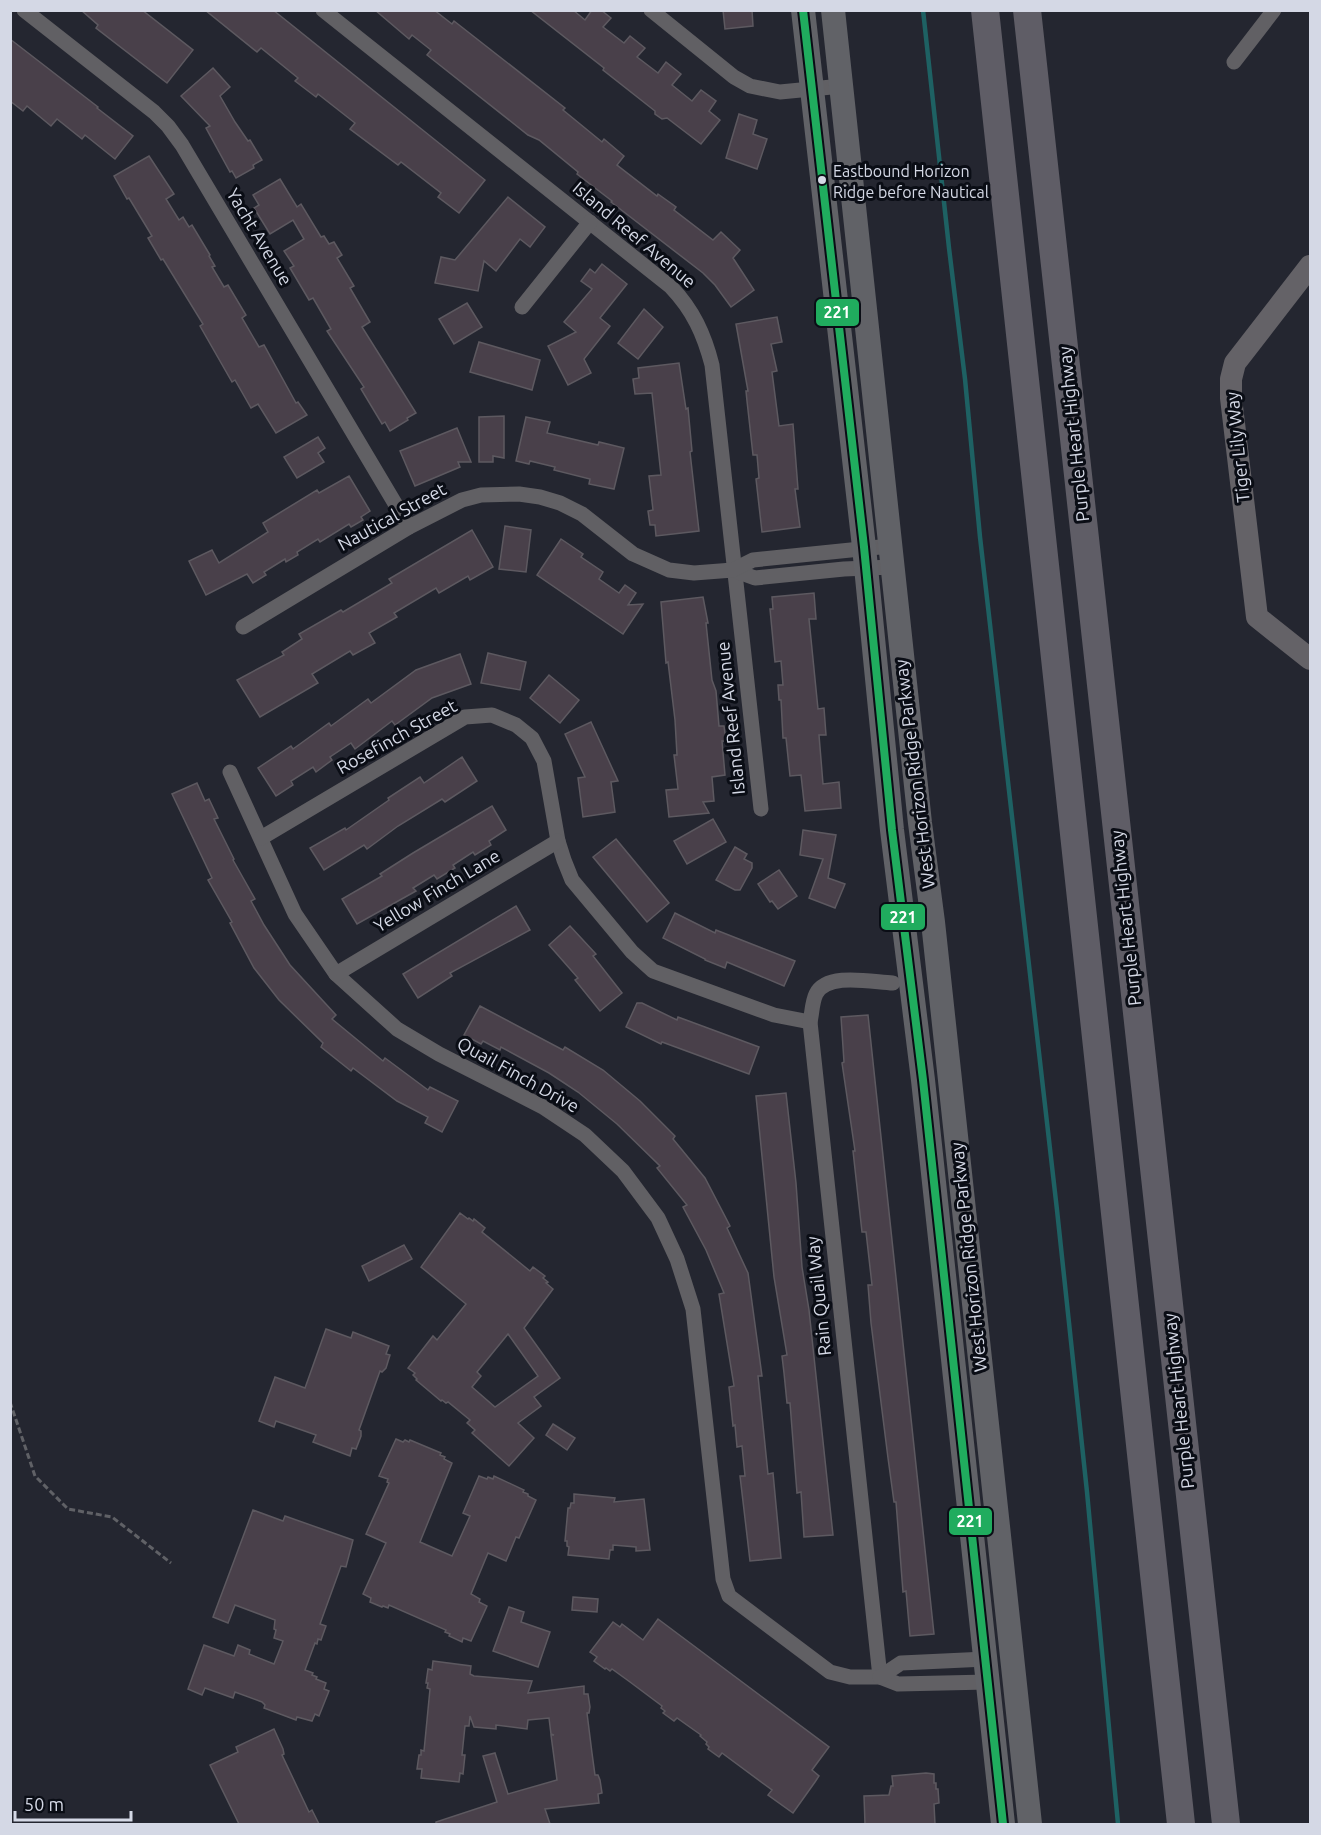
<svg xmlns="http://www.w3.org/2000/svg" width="1321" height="1835" viewBox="0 0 1321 1835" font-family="Ubuntu,sans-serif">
<rect width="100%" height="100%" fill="#242630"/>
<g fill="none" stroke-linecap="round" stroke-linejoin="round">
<polyline stroke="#1e6163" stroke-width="4.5" points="923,10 949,248 965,379 980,537 1057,1210 1087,1492 1118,1824"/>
</g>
<g fill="#49404a" stroke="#5d5960" stroke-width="1.5" fill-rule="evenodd">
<polygon points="81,10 142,10 193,50 167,83 96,28 98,25"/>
<polygon points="205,10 273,10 485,180 459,213 438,197 441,193 401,162 398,165 350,129 355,123 318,94 316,97 295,81 298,78 261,48 257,52"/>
<polygon points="375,10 434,10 452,24 454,21 565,108 563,110 602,142 604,139 624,156 617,165 657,196 658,194 676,207 674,210 713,240 721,232 740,250 733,258 754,290 731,307 715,285 703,273 611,202 612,201 577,174 578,172 539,140 528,135 427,55 431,50 412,35 409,39"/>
<polygon points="530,10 573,10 585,20 592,10 601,10 611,18 603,27 624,43 630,36 645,48 637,57 658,73 666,62 681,74 672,85 692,101 701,90 716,101 709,111 720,120 701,144 667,118 662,119 655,114 655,111 603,70 604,68"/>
<polygon points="723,10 752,10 753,26 725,29"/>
<polygon points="10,39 98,107 97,108 133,136 115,159 85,135 82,139 57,119 51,126 27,106 23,111 10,101"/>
<polygon points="213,68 230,87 220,96 235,122 248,141 250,140 262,160 253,165 254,168 236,178 232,171 230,172 206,128 210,126 181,96"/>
<polygon points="739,114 757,120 753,134 767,139 757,169 726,158"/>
<polygon points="149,156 174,194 166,199 179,220 183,217 189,227 192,225 210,255 209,256 215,266 212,267 224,287 228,285 246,315 242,318 259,347 264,345 296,403 298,402 307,415 276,433 258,404 251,408 235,380 232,382 200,326 203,324 163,259 161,260 148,238 152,236 129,198 127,199 114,176"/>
<polygon points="280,179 297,207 301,204 321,237 324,236 329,244 334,242 342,255 337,258 354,286 350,288 370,322 362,327 416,413 407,418 408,420 390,431 385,422 382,424 361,389 364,387 327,331 331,329 313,298 309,300 290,268 294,266 284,251 304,239 293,220 270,234 254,208 259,205 253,195"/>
<polygon points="508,197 545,227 530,247 520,239 496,271 484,261 478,291 435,283 441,257 455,260"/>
<polygon points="602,264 627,284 600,318 610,326 584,359 591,373 568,385 548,346 576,332 564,322 592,289 581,281 590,269 595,273"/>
<polygon points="467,303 482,327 454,344 439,319"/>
<polygon points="644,309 663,327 638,359 618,343"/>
<polygon points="777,317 782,342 771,344 777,371 772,372 779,426 793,424 798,489 795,489 800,527 762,532 756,479 759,478 757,455 753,455 747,401 746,391 748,391 736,324"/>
<polygon points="479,342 540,360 532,390 470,372"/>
<polygon points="679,363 686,409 688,408 692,451 690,452 691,461 699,531 656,536 655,525 650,525 648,511 653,510 649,476 661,475 652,393 635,394 633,379 639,378 638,368"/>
<polygon points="504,416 504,458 493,456 493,462 479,462 479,417"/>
<polygon points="526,417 550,422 547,433 598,445 599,442 624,448 614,489 589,484 590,479 554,470 555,467 530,461 529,464 516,461"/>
<polygon points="457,428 471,462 458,462 460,467 415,486 400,451"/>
<polygon points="318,437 325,448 318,453 324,462 297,478 284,457"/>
<polygon points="349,476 370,511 361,517 363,520 351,527 349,524 320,542 318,539 297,552 298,555 286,562 285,559 264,572 266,575 253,583 247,574 206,595 189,561 212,550 219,563 268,532 263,523 317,490 319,493"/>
<polygon points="505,526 531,530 526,572 499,569"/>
<polygon points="472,530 493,567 470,580 468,576 439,593 436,588 394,613 397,617 369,633 375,643 353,655 350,651 312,674 318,683 260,717 237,680 284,655 282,652 302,639 299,634 341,610 343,612 392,583 389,579"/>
<polygon points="561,539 583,554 581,557 603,572 599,579 619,593 625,585 636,593 628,605 643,604 623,634 537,575"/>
<polygon points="814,593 816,619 809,619 818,709 824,708 826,735 819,735 823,784 839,782 841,808 805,811 801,775 790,776 786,738 783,738 781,700 779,700 778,685 783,685 781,661 775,662 770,609 773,609 772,597"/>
<polygon points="703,597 708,623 706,623 712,680 716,691 719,726 724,726 726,741 722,741 725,775 712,777 714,801 703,802 709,813 669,817 666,790 678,789 674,755 677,755 675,720 668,662 666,663 661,602"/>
<polygon points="488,653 526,662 520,690 481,683"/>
<polygon points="460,654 471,684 432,698 395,725 392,721 355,749 351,743 330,757 332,760 316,772 313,767 291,781 293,785 276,796 258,768 291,746 293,749 329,723 331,726 368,699 371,703 416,670"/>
<polygon points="549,675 579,700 560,723 530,698"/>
<polygon points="591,722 618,781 611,782 615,812 583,817 578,778 585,777 565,734"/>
<polygon points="462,757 477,781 445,802 442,799 398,826 367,849 364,845 324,870 310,848 345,828 346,830 389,800 388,798 420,777 424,783"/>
<polygon points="197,783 205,801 209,799 218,818 214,819 234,859 233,860 255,899 251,901 264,925 290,965 336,1015 332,1019 383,1061 385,1058 428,1090 430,1087 458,1101 442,1132 425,1123 428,1117 397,1101 353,1068 351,1071 321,1047 323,1043 279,1000 254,968 230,923 232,922 208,880 212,878 172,794"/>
<polygon points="492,806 506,830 489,841 491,845 475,855 473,852 453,865 455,868 437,879 434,875 413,888 416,891 357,924 342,899 382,876 380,874 413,853"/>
<polygon points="713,819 726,842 687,864 674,841"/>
<polygon points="803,830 836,835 828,878 845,884 835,908 809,898 823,859 800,855"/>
<polygon points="616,839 669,903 647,922 593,857"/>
<polygon points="735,847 747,854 744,859 752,863 752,868 740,890 735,890 716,880"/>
<polygon points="779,870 797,896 778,909 772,901 770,902 758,884"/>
<polygon points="516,906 530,930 450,973 452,976 418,998 403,974"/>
<polygon points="675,913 715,933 716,930 795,961 784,986 727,962 725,968 705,960 705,959 663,938"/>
<polygon points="570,926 596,954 593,956 622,993 600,1011 575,980 578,978 549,945"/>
<polygon points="637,1003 642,1003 677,1020 678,1017 759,1047 749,1074 662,1042 661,1044 626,1027"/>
<polygon points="480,1006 563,1050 565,1047 603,1070 640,1101 675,1136 673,1139 705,1178 730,1226 727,1228 748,1273 762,1376 758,1376 768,1474 773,1473 781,1558 750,1561 740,1476 745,1476 742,1446 737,1447 735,1425 733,1426 729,1387 734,1386 719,1294 724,1293 706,1250 683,1207 687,1205 657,1168 660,1166 617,1124 578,1092 549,1073 501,1047 500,1050 483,1041 481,1044 464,1035"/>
<polygon points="868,1015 934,1634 910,1636 906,1591 903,1592 896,1502 894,1502 888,1458 871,1323 868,1285 872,1285 866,1232 862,1232 853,1151 855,1151 842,1063 844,1062 841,1017"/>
<polygon points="786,1093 796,1183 802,1267 809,1310 833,1535 804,1537 801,1492 797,1493 790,1403 787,1403 784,1373 782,1356 787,1355 774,1277 756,1096"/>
<path d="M460,1213L468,1219L469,1218L473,1221L474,1219L485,1228L482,1232L530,1271L533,1267L545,1276L543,1278L548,1282L546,1283L553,1289L524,1328L560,1378L534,1397L541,1406L518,1423L534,1438L509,1466L472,1433L475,1430L467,1423L470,1420L448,1402L446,1403L442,1400L441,1401L416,1380L417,1379L413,1375L415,1373L408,1368L433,1336L437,1340L466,1304L421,1267ZM508,1334L538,1376L495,1407L472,1387L481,1376L477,1372Z"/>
<polygon points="404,1245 412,1259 369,1281 362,1266"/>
<polygon points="326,1329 351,1338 353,1332 389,1346 386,1354 390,1355 386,1368 382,1372 380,1371 359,1430 361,1431 361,1436 356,1449 352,1448 350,1456 313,1442 316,1435 276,1421 274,1427 259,1421 275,1377 305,1388"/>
<polygon points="553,1424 575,1438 567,1450 546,1435"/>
<polygon points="396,1439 403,1442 405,1440 409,1442 410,1440 441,1453 440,1455 445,1457 444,1459 452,1463 420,1542 452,1556 470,1516 463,1513 479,1476 487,1479 488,1477 493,1479 494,1476 524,1490 523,1492 528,1494 528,1496 536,1500 519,1538 516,1537 506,1561 488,1553 471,1594 480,1599 479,1602 487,1606 471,1641 463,1638 462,1642 449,1636 450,1634 445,1632 446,1630 389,1605 388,1608 383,1606 382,1607 370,1602 371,1598 363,1594 386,1543 366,1534 389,1483 387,1482 388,1479 379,1476"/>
<polygon points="574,1494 615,1498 614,1502 644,1499 650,1550 636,1551 636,1547 613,1545 613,1550 610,1550 609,1559 568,1555 569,1547 567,1546 567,1541 565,1541 568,1508 570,1508 571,1503 574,1503"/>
<polygon points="253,1510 283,1521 285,1516 353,1540 346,1567 341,1566 320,1624 326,1626 321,1640 318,1639 317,1644 315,1643 305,1670 313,1673 312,1675 317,1677 316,1679 326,1683 324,1689 329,1691 319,1716 315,1714 312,1721 297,1717 296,1720 264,1708 265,1705 262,1702 235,1692 233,1698 205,1688 202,1695 188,1689 204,1645 234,1656 238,1645 250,1650 249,1654 274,1664 283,1641 274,1638 276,1630 274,1629 275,1620 235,1605 228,1623 213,1617"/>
<polygon points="573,1597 598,1599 597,1612 572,1610"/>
<polygon points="509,1607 524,1612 521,1622 550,1632 538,1667 493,1651"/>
<polygon points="658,1619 829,1747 812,1770 819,1776 815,1782 793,1813 768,1795 772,1790 722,1753 719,1757 708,1749 709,1747 706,1744 707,1742 700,1736 701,1735 677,1718 674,1721 663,1713 665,1711 661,1708 662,1706 630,1682 612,1669 610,1671 606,1668 605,1669 594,1661 597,1657 590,1652 613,1622 620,1627 622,1624 643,1640"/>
<polygon points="433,1661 471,1666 470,1674 474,1676 532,1681 528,1693 584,1686 584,1694 588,1694 590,1707 589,1713 587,1713 592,1753 595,1775 598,1775 600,1780 602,1793 598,1794 599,1803 545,1809 550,1824 436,1824 436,1822 497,1802 483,1756 495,1753 508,1794 557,1780 551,1735 554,1735 551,1734 549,1718 528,1720 527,1729 496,1725 496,1729 474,1727 470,1716 469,1726 465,1726 462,1755 465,1755 463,1774 460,1773 459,1782 421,1778 422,1769 417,1769 419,1755 421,1755 421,1750 424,1751 430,1689 427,1688 428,1683 426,1683 428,1669 432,1670"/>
<polygon points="274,1729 283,1749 284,1754 282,1755 309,1812 312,1810 319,1824 239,1824 210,1765 238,1752 236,1747"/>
<polygon points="926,1773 934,1774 934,1783 936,1783 936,1789 938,1789 939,1803 934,1804 935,1824 865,1824 864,1796 889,1795 891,1786 893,1786 892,1776"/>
</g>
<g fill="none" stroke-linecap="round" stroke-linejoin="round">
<polyline stroke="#606166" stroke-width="3" stroke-dasharray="6 3" stroke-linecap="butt" points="10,1402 35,1476 68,1509 112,1517 171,1563"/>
<g stroke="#616064" stroke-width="15">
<polyline points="24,10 154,112 168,126 182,145 409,527"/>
<path d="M323,10L671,287C693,310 704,334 712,365L761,809"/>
<polyline points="651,10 734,77 750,86 780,92 842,86"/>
<polyline points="1234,62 1274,10"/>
<polyline points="522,307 590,222"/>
<polyline points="733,570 755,578 844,569 892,567"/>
<polyline points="243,627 409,527 462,500 481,495 519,494 540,497 560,503 582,514 633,554 669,570 694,573 733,570 753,560 890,546"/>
<polyline points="230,772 295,914 336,974 397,1029 439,1054 543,1107 585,1135 623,1171 658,1218 677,1259 693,1309 723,1579 729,1596 830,1672 850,1677 880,1677 898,1684 988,1682"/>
<polyline points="261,838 465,717 492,715 516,725 532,738 544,761 558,841 564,860 572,880 632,952 653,971 774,1015 810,1022"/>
<polyline points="336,974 558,841"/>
<path d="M880,1677L810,1022C812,1014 812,1002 816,994C827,972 871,982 893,983"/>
<polyline points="880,1677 901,1663 986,1659"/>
</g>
<polyline stroke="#646267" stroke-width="22" points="1310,266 1242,354 1235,363 1231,379 1231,398 1257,617 1310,659"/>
<g stroke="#616267" stroke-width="24">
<polyline points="803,10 864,547 892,830 923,1080 1003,1824"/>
<polyline points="833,10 920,823 933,922 1030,1824"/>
</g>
<g stroke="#5f5d66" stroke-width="28">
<polyline points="985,10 1181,1824"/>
<polyline points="1027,10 1226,1824"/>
</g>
<defs>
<polyline id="bus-1" points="803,10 864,547 892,830 923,1080 1003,1824"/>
</defs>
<use href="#bus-1" stroke="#0a0d15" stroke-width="12"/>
<use href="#bus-1" stroke="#20ac5e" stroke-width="8"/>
</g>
<circle fill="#d4d8e5" stroke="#0a0d15" stroke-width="2" cx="822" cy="180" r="5"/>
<g text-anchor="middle" stroke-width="6" stroke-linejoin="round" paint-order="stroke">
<g font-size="16" fill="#d4d8e5" stroke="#0a0d15" text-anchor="start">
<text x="833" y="177">Eastbound Horizon<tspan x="833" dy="21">Ridge before Nautical</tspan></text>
</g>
<g font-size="18" fill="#d4d8e5" stroke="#0a0d15">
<text transform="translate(634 235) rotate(40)" y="6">Island Reef Avenue</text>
<text transform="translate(259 237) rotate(59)" y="6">Yacht Avenue</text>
<text transform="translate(1074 434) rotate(-96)" y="6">Purple Heart Highway</text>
<text transform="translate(1238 447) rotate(-96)" y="6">Tiger Lily Way</text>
<text transform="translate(392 517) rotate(-29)" y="6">Nautical Street</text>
<text transform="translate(731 718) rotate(-96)" y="6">Island Reef Avenue</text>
<text transform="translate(397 737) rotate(-29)" y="6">Rosefinch Street</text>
<text transform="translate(915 774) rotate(-97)" y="6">West Horizon Ridge Parkway</text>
<text transform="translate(437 891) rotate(-31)" y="6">Yellow Finch Lane</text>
<text transform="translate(1126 918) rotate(-96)" y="6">Purple Heart Highway</text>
<text transform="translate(518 1075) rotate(29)" y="6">Quail Finch Drive</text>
<text transform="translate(969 1257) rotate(-96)" y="6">West Horizon Ridge Parkway</text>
<text transform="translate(819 1296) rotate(-96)" y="6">Rain Quail Way</text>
<text transform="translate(1179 1401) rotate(-96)" y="6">Purple Heart Highway</text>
</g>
</g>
<g stroke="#0a0d15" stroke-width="2">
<rect x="815" y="298" width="45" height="29" rx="6" fill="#20ac5e"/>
<rect x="880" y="903" width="46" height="28" rx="6" fill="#20ac5e"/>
<rect x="948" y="1507" width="45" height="29" rx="6" fill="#20ac5e"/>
</g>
<g font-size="16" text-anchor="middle" font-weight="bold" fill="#fff">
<text x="837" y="318">221</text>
<text x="903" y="923">221</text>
<text x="970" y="1527">221</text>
</g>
<rect width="1321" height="1835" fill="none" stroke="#d4d8e5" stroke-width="24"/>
<path d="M15 1811v9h116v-9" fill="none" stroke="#d4d8e5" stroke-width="3"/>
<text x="24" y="1811" font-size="18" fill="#d4d8e5" stroke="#0a0d15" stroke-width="4.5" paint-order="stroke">50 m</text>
</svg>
